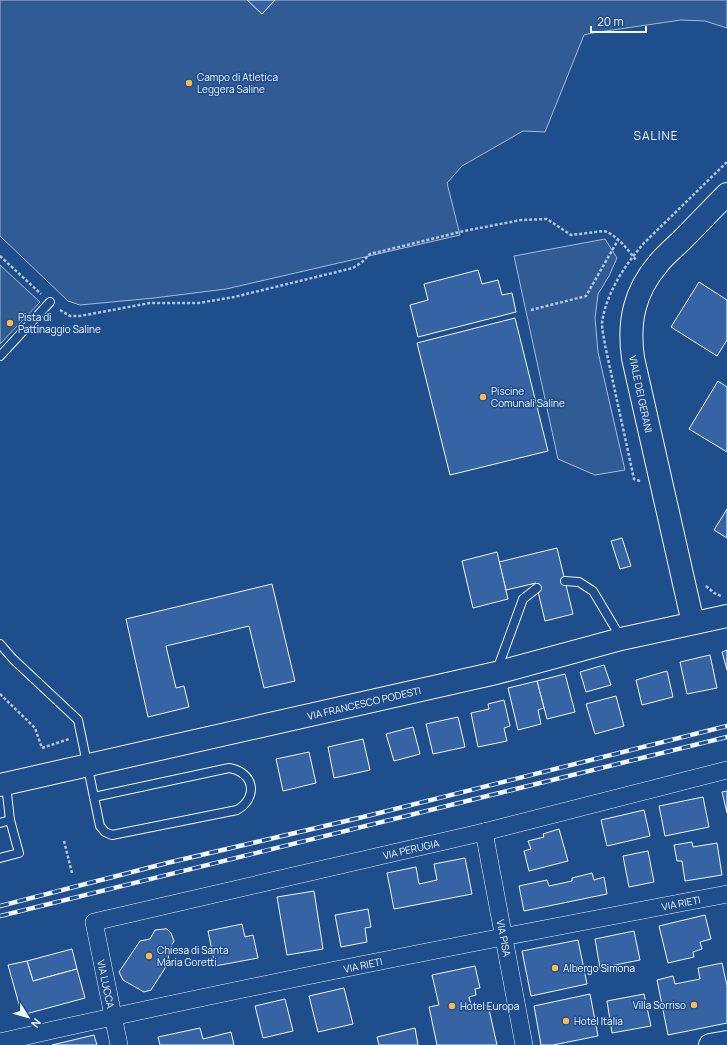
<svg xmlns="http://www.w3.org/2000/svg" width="727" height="1045" viewBox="0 0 727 1045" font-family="Manrope,sans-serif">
<rect width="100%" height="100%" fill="#1f4e8c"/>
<g fill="#305b95" stroke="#a8bbd7">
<polygon points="0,0 727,0 727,28 705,21 681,20 592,33 584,35 545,132 523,131 462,166 447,183 460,235 226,289 154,298 80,305 68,301 0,236"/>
<polygon points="605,239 617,258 609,276 598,294 595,318 598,352 625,470 595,475 558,459 514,256"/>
<polygon points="0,265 40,302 0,344"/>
</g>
<g fill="#3563a3" stroke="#f2f6ff">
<polygon points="247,0 275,0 262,14"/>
<polygon points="478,270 482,284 498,280 502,295 512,293 516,312 418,337 410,305 428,300 424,284"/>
<polygon points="699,282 727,300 727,340 717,356 671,327"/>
<polygon points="515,318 548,451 450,475 417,343"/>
<polygon points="718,381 727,387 727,452 689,429"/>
<polygon points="727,509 727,538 714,530"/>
<polygon points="622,538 631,566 620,569 611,541"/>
<polygon points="557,548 573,614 545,621 536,583 506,590 499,562"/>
<polygon points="497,552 508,599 473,608 462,561"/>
<polygon points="272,584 295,681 264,688 249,626 166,646 176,688 184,686 189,707 148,717 126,619"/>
<polygon points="727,650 727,670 722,652"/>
<polygon points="710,655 717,688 687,694 680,662"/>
<polygon points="604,665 611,685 586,692 580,672"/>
<polygon points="667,671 673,697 642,705 636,680"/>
<polygon points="565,674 575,712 547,719 537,681"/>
<polygon points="537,681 544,708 538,710 541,724 518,730 508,688"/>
<polygon points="616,696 624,726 595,734 586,704"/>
<polygon points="504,700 510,726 504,728 507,741 478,747 471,713 489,709 488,704"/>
<polygon points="458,717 465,747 433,754 426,724"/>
<polygon points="413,727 420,754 394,761 386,734"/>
<polygon points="363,739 370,770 334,778 328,747"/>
<polygon points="309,752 316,783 283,791 276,759"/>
<polygon points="727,791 727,813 722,792"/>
<polygon points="703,797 709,827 665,836 659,806"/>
<polygon points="644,810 650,836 607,846 601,820"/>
<polygon points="559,829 568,861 529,871 524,851 531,849 528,841 544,837 543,834"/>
<polygon points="692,842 693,847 717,843 722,875 685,881 682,861 677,861 674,845"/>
<polygon points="648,851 654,882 629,887 623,856"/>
<polygon points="465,858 472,894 394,909 387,873 416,867 419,884 437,880 434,864"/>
<polygon points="592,873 594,880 604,877 607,894 524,911 519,886 547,880 549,886 572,881 572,878"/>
<polygon points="314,891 323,949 287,955 277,897"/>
<polygon points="368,909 371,927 365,928 367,942 341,947 335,915"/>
<polygon points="705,915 711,939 700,942 702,949 693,952 694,957 668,963 659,926"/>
<polygon points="242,924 245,937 253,935 258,958 215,966 208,931"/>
<polygon points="164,929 167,929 171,933 174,941 168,951 169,962 151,990 144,992 123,980 119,972 140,941 150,939 155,930"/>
<polygon points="634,931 640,960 600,968 595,939"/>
<polygon points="578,940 587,984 531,996 522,951"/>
<polygon points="72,949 77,969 33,981 27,961"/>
<polygon points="27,961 33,981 77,969 85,998 22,1015 8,965"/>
<polygon points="722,963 727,986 727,1023 668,1035 657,980 673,976 675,984 700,979 698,968"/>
<polygon points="475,966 480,988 475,989 476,995 469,997 472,1008 488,1005 497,1045 437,1045 429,1007 439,1005 432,975"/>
<polygon points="344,988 353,1024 318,1032 309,996"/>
<polygon points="590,994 598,1036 553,1045 541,1045 534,1006"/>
<polygon points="644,994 651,1026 612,1033 607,1001"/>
<polygon points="285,999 293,1031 263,1038 255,1006"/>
<polygon points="200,1028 203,1039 231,1032 234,1045 160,1045 158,1037"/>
<polygon points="415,1028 418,1045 379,1045 377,1037"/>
<polygon points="94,1035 97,1045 52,1045"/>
</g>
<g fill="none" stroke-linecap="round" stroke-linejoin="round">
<defs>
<g id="lane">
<polyline points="0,356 50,302"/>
<polyline points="565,581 579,582 593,591 621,638"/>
<path d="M0,644L13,659L78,720L100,826L105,832L112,835L237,810C259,797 254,772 229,768L94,797"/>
<polyline points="497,670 523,599 537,588"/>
<polyline points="0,823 10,820"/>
<polyline points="0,858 19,853 10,820 6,785"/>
</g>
<g id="street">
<polyline points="484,832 524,1045"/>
<path d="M0,1042C241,987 484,940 727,894"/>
<polyline points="119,1045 94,922 484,832 727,770"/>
</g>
<g id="secondary">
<path d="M693,623L633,358C628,322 634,292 658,264C665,255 674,248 682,240C697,225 712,209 727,194"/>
<polyline points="0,785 496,673 621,639 727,616"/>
<polyline points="710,1045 727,1042"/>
</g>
</defs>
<use href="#lane" stroke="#f2f6ff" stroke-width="10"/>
<use href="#street" stroke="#f2f6ff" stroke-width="18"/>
<use href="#secondary" stroke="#f2f6ff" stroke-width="24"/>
<g stroke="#b3c4dc" stroke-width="2.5" stroke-dasharray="3 2" stroke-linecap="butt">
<polyline points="0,256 41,294"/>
<path d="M60,310L70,316H80L150,303H199L234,297L353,268L362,262L370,254L464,231L521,220L547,219L571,235L604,231C617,235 628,250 636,260"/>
<polyline points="531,310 586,296 618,240"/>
<path d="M640,481L634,479L605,345C604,338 602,330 602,323C606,293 625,265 644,243L727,162"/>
<polyline points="706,586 714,593 721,596"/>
<polyline points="0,694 35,728 42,748 69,739"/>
<polyline points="64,841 72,873"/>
</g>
<use href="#lane" stroke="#1f4e8c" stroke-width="8"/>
<use href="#street" stroke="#1f4e8c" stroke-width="17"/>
<use href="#secondary" stroke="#1f4e8c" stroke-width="22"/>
<defs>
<g id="rail">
<polyline points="0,906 167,863 363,817 727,726"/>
<polyline points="0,916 727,737"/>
</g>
</defs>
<use href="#rail" stroke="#f2f6ff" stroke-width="4.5"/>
<use href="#rail" stroke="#1f4e8c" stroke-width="3" stroke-dasharray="9" stroke-linecap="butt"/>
</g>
<g fill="#ffb74d" stroke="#1f4e8c" stroke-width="1.5">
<circle cx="189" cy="83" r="4"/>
<circle cx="10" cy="323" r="4"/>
<circle cx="483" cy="397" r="4"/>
<circle cx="149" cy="956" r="4"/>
<circle cx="555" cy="968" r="4"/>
<circle cx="694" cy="1005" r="4"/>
<circle cx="452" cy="1006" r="4"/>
<circle cx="566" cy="1021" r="4"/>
</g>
<g text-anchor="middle" stroke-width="3" stroke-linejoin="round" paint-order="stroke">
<g font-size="10" fill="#f2f6ff" stroke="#1f4e8c" text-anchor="start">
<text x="197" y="81">Campo di Atletica<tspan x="197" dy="12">Leggera Saline</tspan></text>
<text x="18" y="321">Pista di<tspan x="18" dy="12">Pattinaggio Saline</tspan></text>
<text x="491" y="395">Piscine<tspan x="491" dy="12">Comunali Saline</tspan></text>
<text x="157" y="954">Chiesa di Santa<tspan x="157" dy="12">Maria Goretti</tspan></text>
<text x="563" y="972">Albergo Simona</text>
<text x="686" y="1009" text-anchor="end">Villa Sorriso</text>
<text x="460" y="1010">Hotel Europa</text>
<text x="574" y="1025">Hotel Italia</text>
</g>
<g font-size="10" fill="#f2f6ff" stroke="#1f4e8c">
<text transform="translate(641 394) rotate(78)" y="4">VIALE DEI GERANI</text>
<text transform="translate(364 703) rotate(-13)" y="4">VIA FRANCESCO PODESTI</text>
<text transform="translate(411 849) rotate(-13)" y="4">VIA PERUGIA</text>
<text transform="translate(681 903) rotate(-11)" y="4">VIA RIETI</text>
<text transform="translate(504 938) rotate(79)" y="4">VIA PISA</text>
<text transform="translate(363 965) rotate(-12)" y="4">VIA RIETI</text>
<text transform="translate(106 984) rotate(78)" y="4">VIA LUCCA</text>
</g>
<g font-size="12" letter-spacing="1" fill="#f2f6ff" stroke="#1f4e8c">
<text x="656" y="140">SALINE</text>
</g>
</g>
<g transform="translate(28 1017) rotate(127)" stroke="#1f4e8c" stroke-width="3" paint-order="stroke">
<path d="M0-3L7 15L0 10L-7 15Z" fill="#f2f6ff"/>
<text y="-6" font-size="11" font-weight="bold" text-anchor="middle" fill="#f2f6ff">N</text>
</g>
<path d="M591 26v6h55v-6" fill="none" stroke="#f2f6ff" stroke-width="2"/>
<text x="597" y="26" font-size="12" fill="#f2f6ff" stroke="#1f4e8c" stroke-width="3" paint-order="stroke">20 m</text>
</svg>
